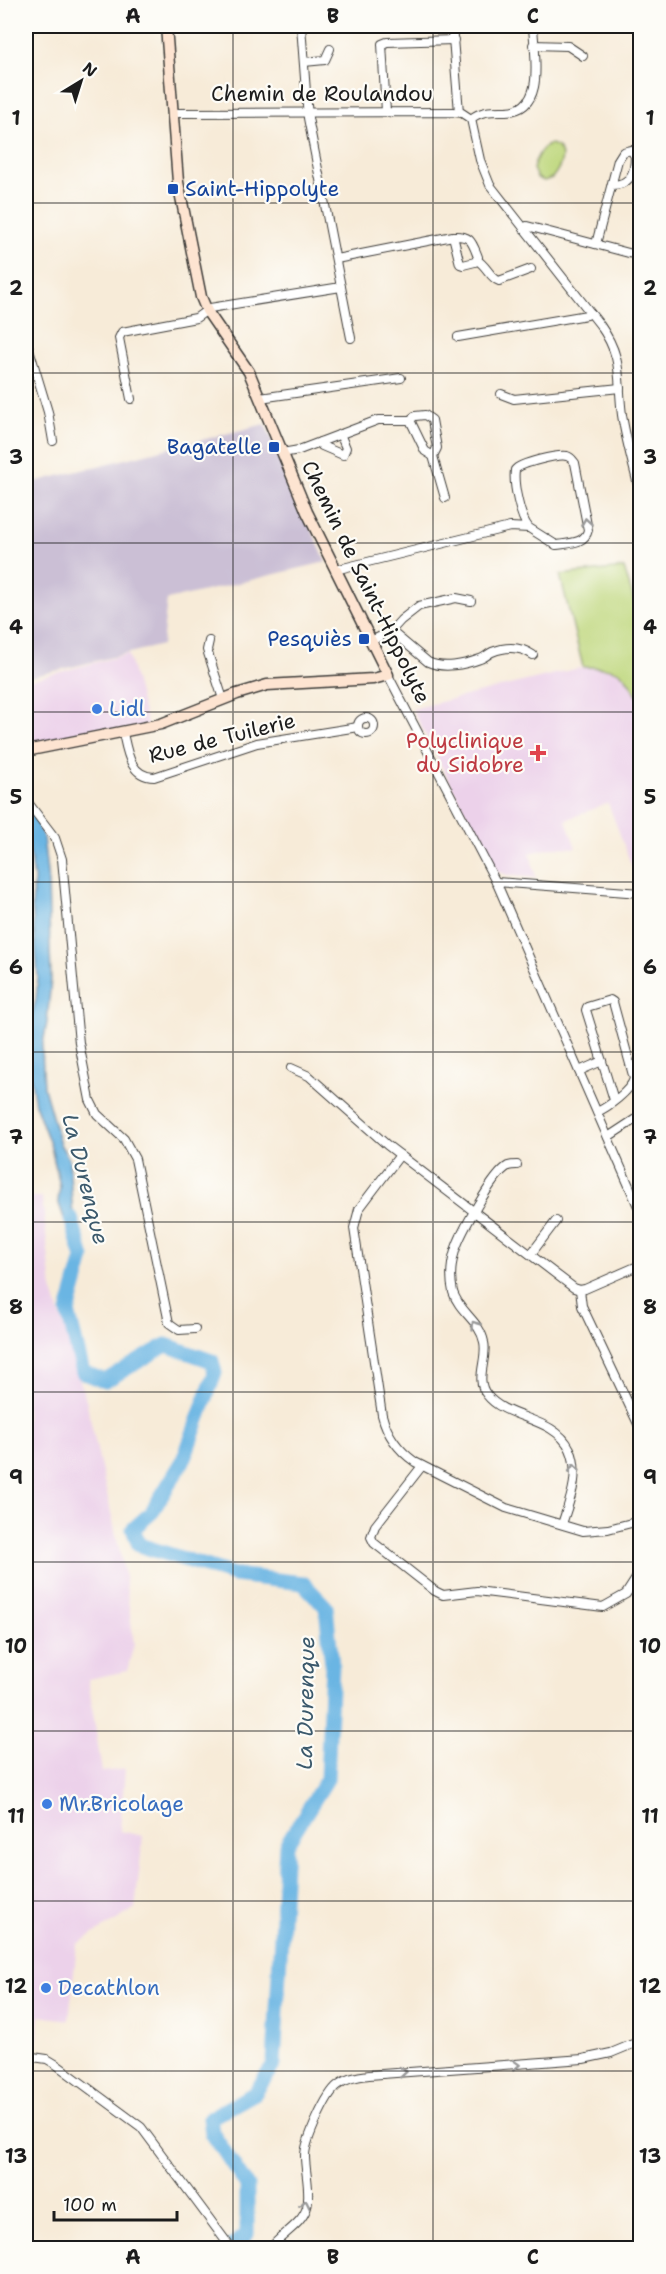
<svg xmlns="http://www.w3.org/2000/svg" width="666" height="2274" viewBox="0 0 666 2274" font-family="'Shantell Sans',sans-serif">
<rect width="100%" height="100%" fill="#fdfcf7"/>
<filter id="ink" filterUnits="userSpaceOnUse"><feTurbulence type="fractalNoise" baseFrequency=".0167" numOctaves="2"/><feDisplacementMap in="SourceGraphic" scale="12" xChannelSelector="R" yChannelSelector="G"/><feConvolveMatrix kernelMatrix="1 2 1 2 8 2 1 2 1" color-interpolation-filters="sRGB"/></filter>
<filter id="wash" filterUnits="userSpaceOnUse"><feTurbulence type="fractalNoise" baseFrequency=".008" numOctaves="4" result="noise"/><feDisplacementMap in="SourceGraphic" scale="24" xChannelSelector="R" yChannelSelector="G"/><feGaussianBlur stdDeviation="1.35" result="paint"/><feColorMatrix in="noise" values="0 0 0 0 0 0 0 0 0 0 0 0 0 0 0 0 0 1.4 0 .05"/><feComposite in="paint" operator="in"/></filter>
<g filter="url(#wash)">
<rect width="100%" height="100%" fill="#f7ebd8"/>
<g fill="#ecd1ea">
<polygon points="128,654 148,727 26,751 26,681"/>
<polygon points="583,667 613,669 621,672 628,678 640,702 640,830 634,833 640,851 640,888 608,803 566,820 576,848 556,847 530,853 536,878 508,875 496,871 412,709"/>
<polygon points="26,1197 42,1197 52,1288 86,1400 124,1571 134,1644 127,1671 88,1679 102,1772 125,1769 120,1831 143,1836 135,1909 77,1944 69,2020 40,2016 36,2050 26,2048"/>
</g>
<polygon fill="#cbbfd5" points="265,424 326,562 167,600 162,645 26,678 26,484"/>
<g fill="#bed77b" stroke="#6d7a4c" stroke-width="1.5">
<path d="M551,144C569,150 561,167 552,178L544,181L537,178L533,169C535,159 541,147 551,144Z"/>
<path d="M624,568L640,620V702C623,668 620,668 583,667L560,575Z"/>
</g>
<polygon fill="#6ab5e3" stroke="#436880" stroke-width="1.5" points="26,809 35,818 43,836 48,882 51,979 47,1023 42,1049 44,1088 60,1144 69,1159 73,1216 79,1240 64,1218 58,1201 60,1186 51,1147 35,1104 27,1058 28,1029 36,999 38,977 32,906 34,879 26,830"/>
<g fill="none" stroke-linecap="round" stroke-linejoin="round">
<polyline stroke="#6ab5e3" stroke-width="15" points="71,1218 83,1258 68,1312 83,1372 105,1381 166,1345 212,1361 215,1373 183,1461 151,1513 133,1529 139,1545 234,1575 303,1583 326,1607 332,1665 327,1779 286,1845 274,2064 255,2093 210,2118 212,2133 247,2186 247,2234 231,2248"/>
</g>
</g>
<g filter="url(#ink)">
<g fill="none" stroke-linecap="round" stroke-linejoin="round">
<defs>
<g id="street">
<polyline points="301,26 308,118 351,338"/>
<polyline points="452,26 459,112"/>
<polyline points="533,45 568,46 583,56"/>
<polyline points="304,62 325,60 330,49"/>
<polyline points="386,112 382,44 387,42 454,40"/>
<polyline points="172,113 453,112 462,113 471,119"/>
<path d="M471,119L480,160L490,185L600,325C624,359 617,377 622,415C626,441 634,468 640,493"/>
<path d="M471,119C481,110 494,111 506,111C547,111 534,53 533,26"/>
<polyline points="26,126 26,129"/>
<polyline points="524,229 527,226 640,256"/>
<path d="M596,244L618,160L623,152L631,150L635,156C635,172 631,185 612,185"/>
<path d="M336,259L453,236L460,264L463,265L475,262L478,257C472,242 471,235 453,236"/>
<path d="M477,260C487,266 490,278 499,281L531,269"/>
<polyline points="458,337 587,315 590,313"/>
<polyline points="26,339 48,412 53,441"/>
<polyline points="501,394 514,399 620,388"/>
<polyline points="260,398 401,378"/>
<polyline points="131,399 119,338 122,332 196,318 210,308 341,287"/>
<polyline points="320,442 322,446 343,455 346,448 340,434"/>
<polyline points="282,453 299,450 378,420 410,420 425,451 433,456 437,448 432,420 425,415 415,416 410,420"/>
<polyline points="433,456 445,498"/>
<path d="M335,570L510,527L529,528L556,545C569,543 585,544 588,530L575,463C572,459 571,457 567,456C558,454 520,463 515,470C513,484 520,518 529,528"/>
<path d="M391,631L428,662C443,669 464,665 480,659C484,658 488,654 492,652C507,646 520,646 533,655"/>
<polyline points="209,641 207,650 223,699"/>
<polyline points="371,641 391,631 401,620 419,606 456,598 471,601"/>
<polyline points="388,675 498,886 640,1211"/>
<circle cx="366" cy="726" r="8"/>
<path d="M123,733C127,751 130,777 154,777L257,743L358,727"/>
<polyline points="26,800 55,838 62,859 79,1043 90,1100 97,1114 124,1139 135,1159 169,1323 179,1330 195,1329"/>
<polyline points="496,882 640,893"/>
<polyline points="291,1068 309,1076 387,1145 574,1288 580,1290 585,1289 640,1265"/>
<polyline points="579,1071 602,1061"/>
<path d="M597,1112C608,1107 630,1091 634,1079L613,1002L610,1000L587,1007L586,1010L614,1100"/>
<polyline points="608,1137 640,1116"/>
<path d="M400,1155L359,1209L354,1228L382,1415C387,1435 398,1450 415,1462L506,1508L583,1531L608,1529L639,1521"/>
<path d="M517,1165C513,1165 511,1165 508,1166C493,1174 460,1234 455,1251C451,1264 450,1279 453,1292C459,1312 480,1321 484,1342C488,1360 474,1379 487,1395C506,1420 554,1416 570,1449C581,1474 570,1500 562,1524"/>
<polyline points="531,1254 556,1221"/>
<polyline points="580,1290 582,1306 640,1428"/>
<polyline points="422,1466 375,1526 371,1537 374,1543 435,1591 443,1595 477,1591 603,1607 626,1594 637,1577 640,1543"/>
<polyline points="640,1509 638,1513 640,1532"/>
<polyline points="26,2056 47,2059 57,2065 141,2127 231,2248"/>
<path d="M271,2248C281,2234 302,2225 307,2207C311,2191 305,2172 305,2156C305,2141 326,2094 338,2085C347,2078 358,2076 369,2075L583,2059L611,2053L640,2041"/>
</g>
<polyline id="secondary" points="26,751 161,724 237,694 267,685 373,679 388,675 307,512 249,372 207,311 201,297 178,182 166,26"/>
</defs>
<use href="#street" stroke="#3d3b38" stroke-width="10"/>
<use href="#secondary" stroke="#3d3b38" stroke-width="13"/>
<use href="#street" stroke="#fff" stroke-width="8"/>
<use href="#secondary" stroke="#fde4d1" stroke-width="10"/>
</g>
<defs><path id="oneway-chevron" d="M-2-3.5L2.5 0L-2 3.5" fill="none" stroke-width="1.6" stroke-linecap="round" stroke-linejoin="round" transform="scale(1.5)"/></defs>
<g stroke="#999">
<use href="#oneway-chevron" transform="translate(586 522) rotate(-99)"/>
<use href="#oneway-chevron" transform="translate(475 1325) rotate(-126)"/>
<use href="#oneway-chevron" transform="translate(574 1468) rotate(-95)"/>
<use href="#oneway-chevron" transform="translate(516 2065) rotate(-2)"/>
<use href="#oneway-chevron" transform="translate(403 2072) rotate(-5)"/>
<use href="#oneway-chevron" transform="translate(305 2204) rotate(-78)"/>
</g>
</g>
<path fill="none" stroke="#1c1c1c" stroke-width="1.5" stroke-opacity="0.55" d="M233,26V2248M433,26V2248M26,203H640M26,373H640M26,543H640M26,712H640M26,882H640M26,1052H640M26,1222H640M26,1392H640M26,1562H640M26,1731H640M26,1901H640M26,2071H640"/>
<g fill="#1a4fb4" stroke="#fdfcf7" stroke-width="2">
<rect x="167" y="183" width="12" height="12" rx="3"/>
<rect x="268" y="441" width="12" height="12" rx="3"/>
<rect x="358" y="633" width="12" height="12" rx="3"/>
</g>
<g fill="#3f7fe0" stroke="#fdfcf7" stroke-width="2">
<circle cx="97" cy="709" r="6"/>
<circle cx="47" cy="1804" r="6"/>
<circle cx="46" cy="1988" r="6"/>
</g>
<path fill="#e0444e" stroke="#fdfcf7" stroke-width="2" d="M535 744h6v6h6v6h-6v6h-6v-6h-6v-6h6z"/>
<g text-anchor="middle" stroke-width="4.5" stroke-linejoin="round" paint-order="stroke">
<g font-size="21" fill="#1c1c1c" stroke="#fdfcf7">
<text x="322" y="101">Chemin de Roulandou</text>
<text transform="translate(366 582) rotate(64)" y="7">Chemin de Saint-Hippolyte</text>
<text transform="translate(222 738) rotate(-14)" y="7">Rue de Tuilerie</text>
</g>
<g font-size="21" fill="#164399" stroke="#fdfcf7" text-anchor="end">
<text x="185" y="196" text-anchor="start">Saint-Hippolyte</text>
<text x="262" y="454">Bagatelle</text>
<text x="352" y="646">Pesquiès</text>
</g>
<g font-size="21" fill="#366cbe" stroke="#fdfcf7" text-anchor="start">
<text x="109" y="716">Lidl</text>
<text x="59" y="1811">Mr.Bricolage</text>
<text x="58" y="1995">Decathlon</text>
</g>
<g font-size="21" fill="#be3a42" stroke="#fdfcf7" text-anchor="end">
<text x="524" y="748">Polyclinique<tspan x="524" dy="24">du Sidobre</tspan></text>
</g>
<g font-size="22" font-style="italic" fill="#3b596c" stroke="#fdfcf7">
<text transform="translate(86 1179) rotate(76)" y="8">La Durenque</text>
<text transform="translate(305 1703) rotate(-89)" y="8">La Durenque</text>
</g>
</g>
<rect width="666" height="2274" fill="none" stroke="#fdfcf7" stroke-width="66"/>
<g transform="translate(81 81) rotate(38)" stroke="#fdfcf7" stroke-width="4.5" paint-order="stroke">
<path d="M0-4.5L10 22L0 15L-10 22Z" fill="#1c1c1c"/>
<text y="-9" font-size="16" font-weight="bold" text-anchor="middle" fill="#1c1c1c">N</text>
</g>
<path d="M54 2211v9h123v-9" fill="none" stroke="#1c1c1c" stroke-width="3"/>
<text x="63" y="2211" font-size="18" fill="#1c1c1c" stroke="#fdfcf7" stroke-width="4.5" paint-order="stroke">100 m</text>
<rect x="33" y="33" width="600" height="2208" fill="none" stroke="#1c1c1c" stroke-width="2"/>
<g font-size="20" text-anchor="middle" font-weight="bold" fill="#1c1c1c">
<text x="133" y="23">A</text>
<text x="333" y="23">B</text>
<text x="533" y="23">C</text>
<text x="16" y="125">1</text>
<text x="650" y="125">1</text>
<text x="16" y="295">2</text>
<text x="650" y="295">2</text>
<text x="16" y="464">3</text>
<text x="650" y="464">3</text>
<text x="16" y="634">4</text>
<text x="650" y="634">4</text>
<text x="16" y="804">5</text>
<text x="650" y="804">5</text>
<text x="16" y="974">6</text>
<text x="650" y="974">6</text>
<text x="16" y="1144">7</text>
<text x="650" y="1144">7</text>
<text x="16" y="1314">8</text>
<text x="650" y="1314">8</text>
<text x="16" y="1484">9</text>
<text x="650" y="1484">9</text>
<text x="16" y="1653">10</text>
<text x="650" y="1653">10</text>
<text x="16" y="1823">11</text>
<text x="650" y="1823">11</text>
<text x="16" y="1993">12</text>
<text x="650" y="1993">12</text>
<text x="16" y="2163">13</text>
<text x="650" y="2163">13</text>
<text x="133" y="2264">A</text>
<text x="333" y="2264">B</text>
<text x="533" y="2264">C</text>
</g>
</svg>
